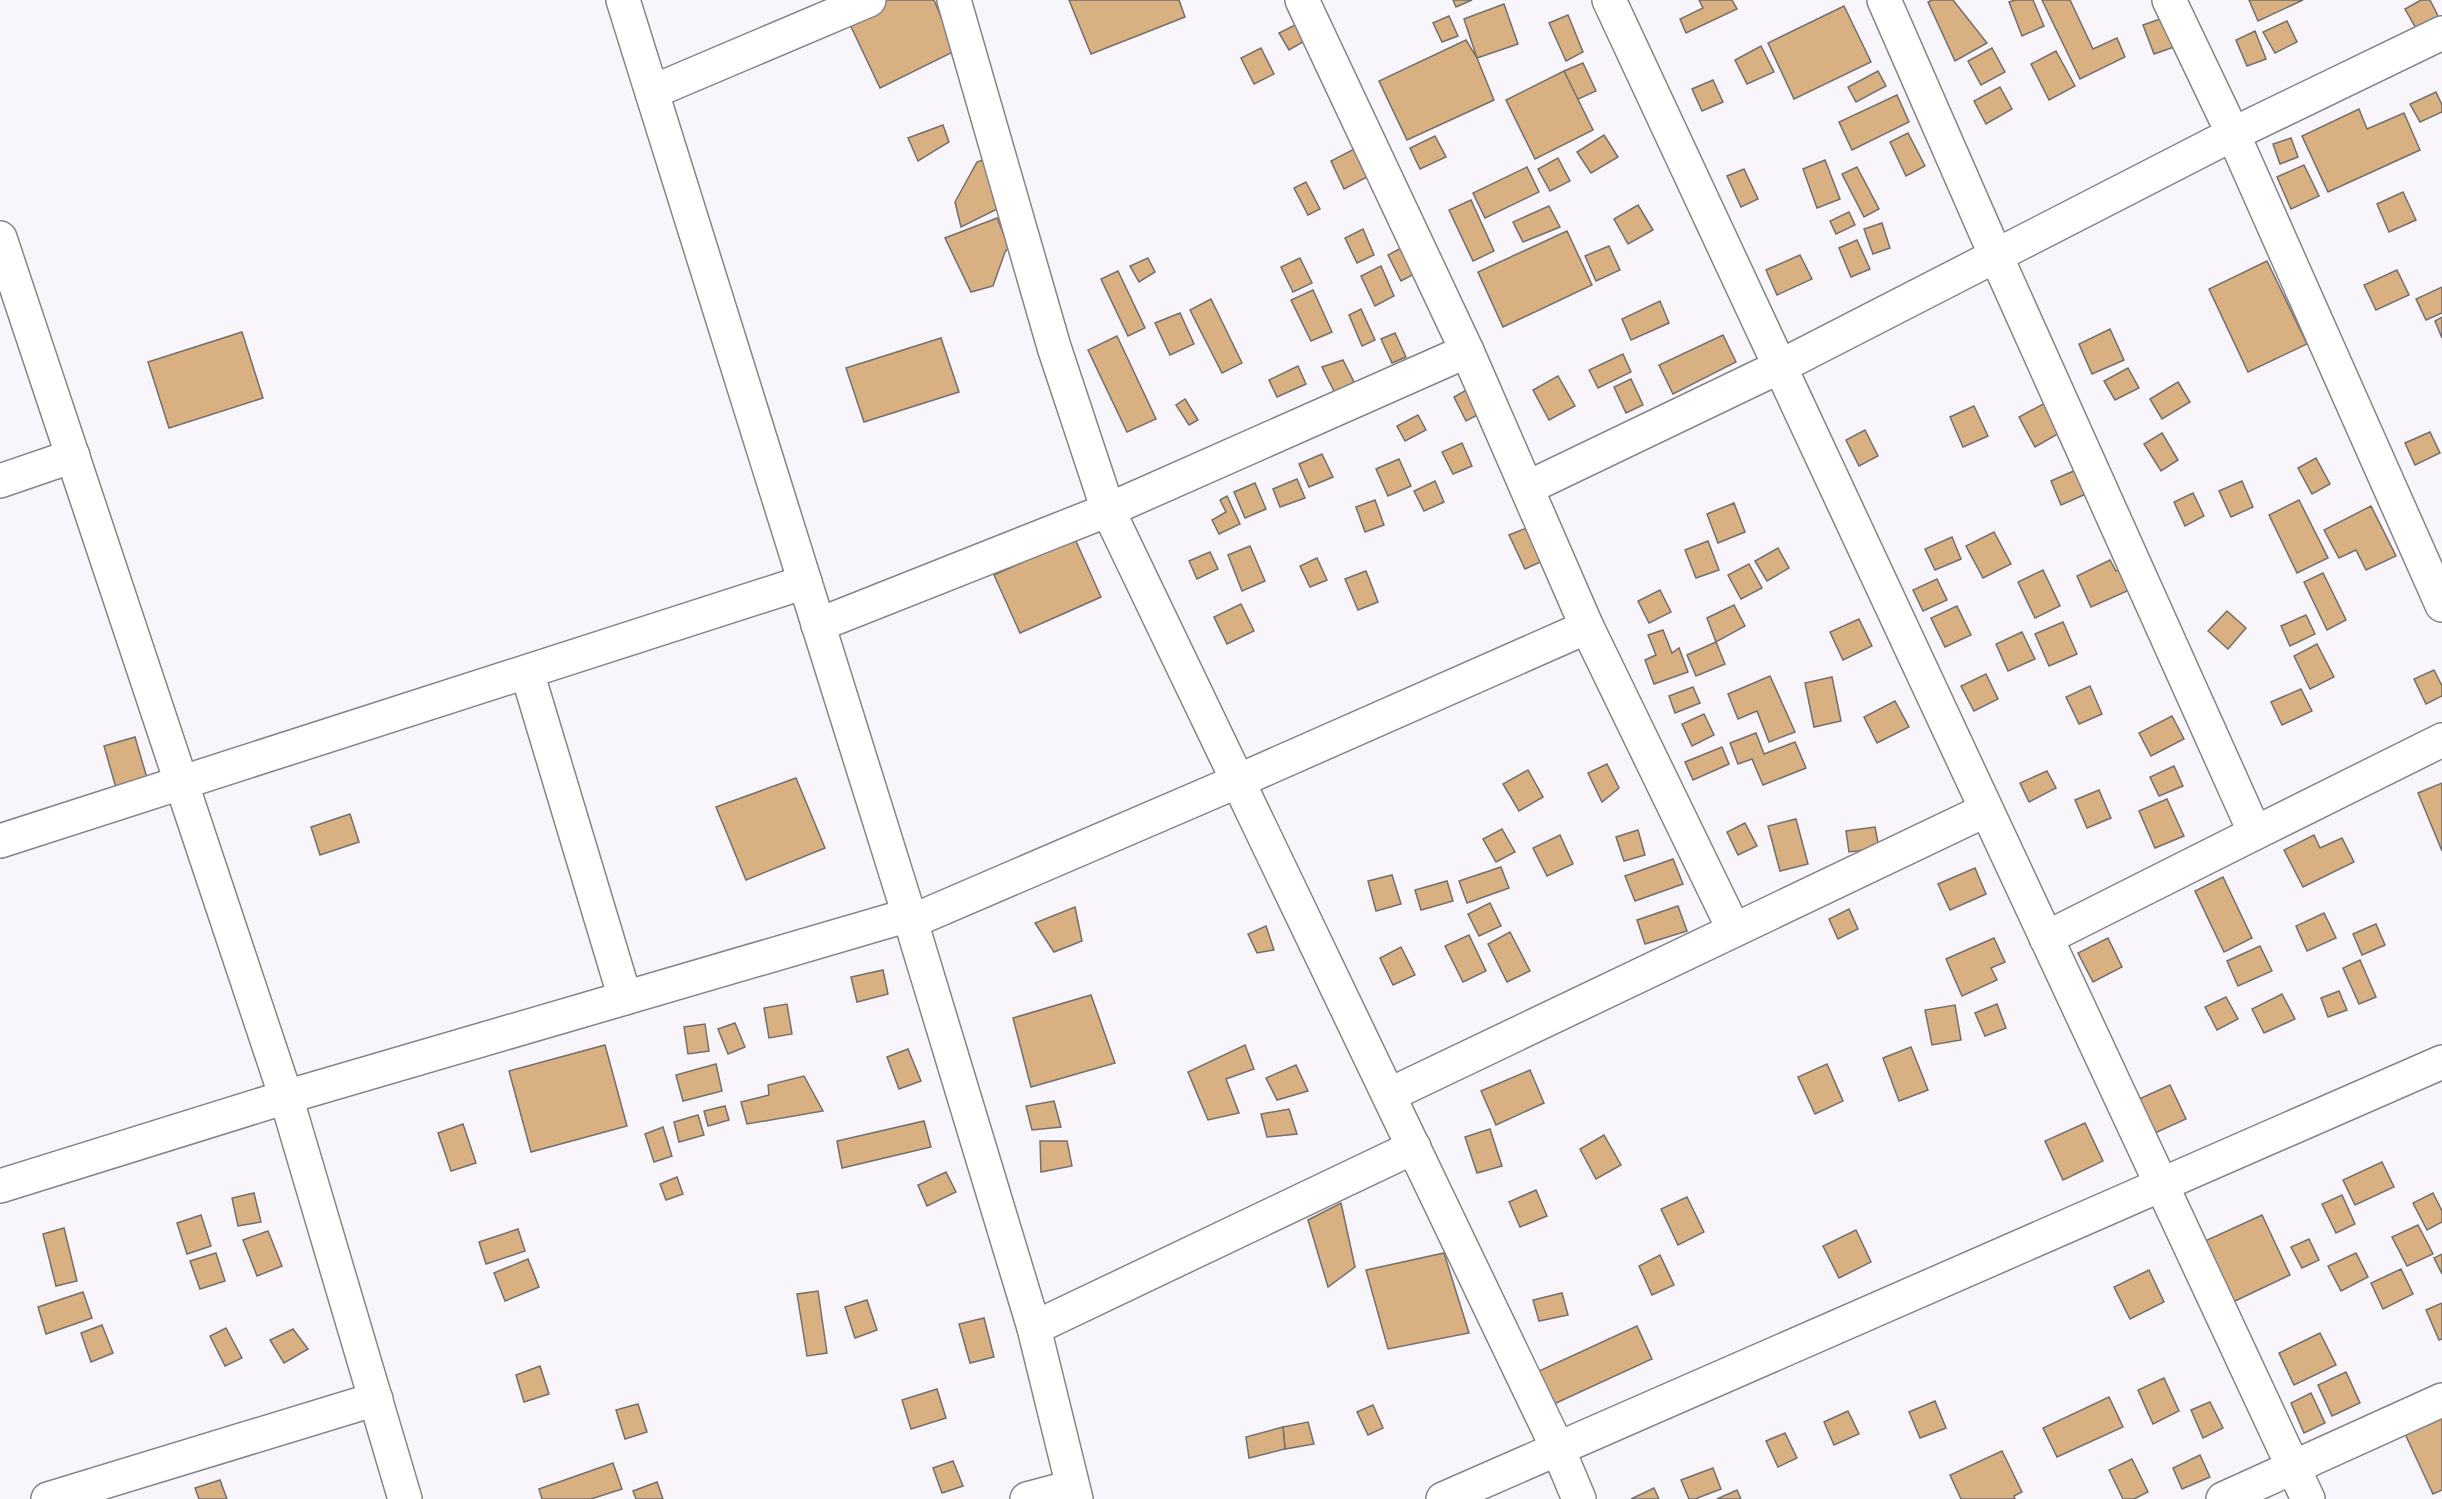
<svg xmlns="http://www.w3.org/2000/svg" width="2442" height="1499" viewBox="0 0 2442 1499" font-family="'Archivo Narrow',sans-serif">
<rect width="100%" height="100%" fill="#f8f6fb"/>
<g fill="#d9b081" stroke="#736f6c" stroke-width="1.5">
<polygon points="887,0 934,0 955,51 880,88 845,14"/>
<polygon points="1069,0 1179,0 1185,17 1091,54"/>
<polygon points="1453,0 1472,0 1456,7"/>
<polygon points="1699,0 1732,0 1737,9 1686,33 1680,19 1703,8"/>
<polygon points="1932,0 1953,0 1987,43 1955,61 1928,2"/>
<polygon points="2015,0 2033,0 2044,26 2022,36 2009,2"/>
<polygon points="2042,0 2070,0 2093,49 2117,38 2125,57 2080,79"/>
<polygon points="2249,0 2303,0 2258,21"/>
<polygon points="2421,0 2430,0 2439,18 2417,30 2405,9"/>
<polygon points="1504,4 1518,44 1477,58 1464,19"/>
<polygon points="1844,6 1871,62 1794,99 1768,43"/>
<polygon points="1568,15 1583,52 1566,61 1549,23"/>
<polygon points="1449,16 1458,36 1442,42 1433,23"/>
<polygon points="2166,17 2177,46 2154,54 2143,25"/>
<polygon points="2287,21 2297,42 2275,53 2263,32"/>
<polygon points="1299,23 1308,39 1289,50 1279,33"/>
<polygon points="2255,31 2266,59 2247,66 2236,40"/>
<polygon points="1466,40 1477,58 1494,100 1407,140 1379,81"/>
<polygon points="1761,46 1774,72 1747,84 1735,60"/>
<polygon points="1261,48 1274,74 1254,84 1241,58"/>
<polygon points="1992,48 2005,72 1981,85 1968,61"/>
<polygon points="2056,51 2075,86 2049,100 2031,64"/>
<polygon points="1583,63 1596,91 1576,100 1564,71"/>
<polygon points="1564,71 1593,130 1535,159 1506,100"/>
<polygon points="1878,71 1886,86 1856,102 1848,87"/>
<polygon points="1713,80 1723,102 1702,111 1692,89"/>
<polygon points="2000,87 2012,109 1986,124 1974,101"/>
<polygon points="2436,92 2442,105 2442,112 2420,122 2410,104"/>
<polygon points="1897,95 1909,122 1852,150 1839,122"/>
<polygon points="2359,109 2367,129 2404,113 2420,150 2328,192 2302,136"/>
<polygon points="943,125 949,142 918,161 908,138"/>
<polygon points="1908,133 1925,166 1906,176 1890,142"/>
<polygon points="1604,135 1618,157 1591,173 1577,152"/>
<polygon points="1435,136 1446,157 1420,169 1410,148"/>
<polygon points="2291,138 2298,157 2280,164 2273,144"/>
<polygon points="1358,147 1371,175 1344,189 1331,161"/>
<polygon points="993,156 999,208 961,227 955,202 977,162"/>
<polygon points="1558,158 1570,181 1550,191 1538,169"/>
<polygon points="1825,160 1840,199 1817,208 1803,169"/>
<polygon points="2304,165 2319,196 2291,209 2277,177"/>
<polygon points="1527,167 1539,192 1485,218 1473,193"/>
<polygon points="1857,167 1879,209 1864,217 1842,174"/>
<polygon points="1744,169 1758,199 1741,207 1727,176"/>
<polygon points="1306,182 1320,209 1308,215 1294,188"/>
<polygon points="2403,192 2416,220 2389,232 2377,204"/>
<polygon points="1471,200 1494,251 1473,261 1449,210"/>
<polygon points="1638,205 1653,230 1628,244 1614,219"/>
<polygon points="1549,206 1560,227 1523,242 1513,222"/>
<polygon points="1849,212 1855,225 1836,234 1830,221"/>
<polygon points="997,218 1009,247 1005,252 993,286 971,292 945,238"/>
<polygon points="1882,223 1890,248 1873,254 1864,229"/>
<polygon points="1363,229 1374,255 1357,263 1345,238"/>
<polygon points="1567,231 1592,285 1503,327 1478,272"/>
<polygon points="1857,240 1870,269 1851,277 1839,248"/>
<polygon points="1609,246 1620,270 1596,281 1585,256"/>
<polygon points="1401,248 1414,274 1401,281 1388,255"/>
<polygon points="1800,255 1812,279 1777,295 1766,270"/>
<polygon points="1148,258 1155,272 1139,282 1130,266"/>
<polygon points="1300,258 1312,283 1293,292 1281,267"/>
<polygon points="2267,261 2307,344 2248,372 2209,289"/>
<polygon points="1381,266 1394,296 1375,306 1361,276"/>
<polygon points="2397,270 2409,295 2376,310 2364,285"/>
<polygon points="1118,271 1145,328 1128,336 1101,279"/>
<polygon points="2442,287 2442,313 2426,320 2416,299"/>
<polygon points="1313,290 1332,332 1311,341 1291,300"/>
<polygon points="1211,299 1242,363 1222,373 1190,310"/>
<polygon points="1660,301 1669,323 1631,340 1622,319"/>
<polygon points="1361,309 1375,340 1362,346 1349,315"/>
<polygon points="1180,313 1194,344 1170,355 1155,323"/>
<polygon points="2442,317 2442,338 2435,321"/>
<polygon points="2110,329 2124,360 2092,374 2079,344"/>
<polygon points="242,332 263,398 169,428 148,362"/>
<polygon points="1395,333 1406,357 1392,363 1381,339"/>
<polygon points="1723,335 1736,362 1673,394 1659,365"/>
<polygon points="1117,336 1156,419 1127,432 1088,350"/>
<polygon points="941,338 959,392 864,422 846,368"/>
<polygon points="1623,354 1631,372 1598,388 1589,370"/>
<polygon points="1343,360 1355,384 1335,393 1322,367"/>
<polygon points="1298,366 1306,384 1277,397 1269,380"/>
<polygon points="2128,368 2139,388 2115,400 2104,381"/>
<polygon points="1558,376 1575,406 1549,420 1533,390"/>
<polygon points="1631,379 1643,405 1626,413 1614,387"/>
<polygon points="2178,382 2190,402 2162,419 2150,399"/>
<polygon points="1470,388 1483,412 1466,421 1454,397"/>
<polygon points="1185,399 1198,420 1189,425 1176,405"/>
<polygon points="2047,402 2063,431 2035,447 2019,417"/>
<polygon points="1974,406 1988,436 1963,447 1950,417"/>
<polygon points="1418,415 1426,430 1405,441 1397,426"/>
<polygon points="1865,430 1878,456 1859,466 1846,440"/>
<polygon points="2430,432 2440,453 2415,465 2405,443"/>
<polygon points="2162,433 2178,460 2161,471 2144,444"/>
<polygon points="1462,443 1472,466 1453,474 1442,452"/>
<polygon points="1322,454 1333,477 1309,487 1299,464"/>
<polygon points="2316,458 2330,484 2312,494 2298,468"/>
<polygon points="1399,459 1411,486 1388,496 1376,469"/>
<polygon points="2078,469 2088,493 2061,505 2051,481"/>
<polygon points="1297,479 1305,498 1280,507 1273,489"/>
<polygon points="1435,481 1444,502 1424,511 1414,491"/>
<polygon points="2242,481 2253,507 2231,517 2219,491"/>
<polygon points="1255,483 1266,509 1245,518 1234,492"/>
<polygon points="2193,493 2204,516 2185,526 2174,502"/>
<polygon points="1227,496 1240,524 1219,534 1212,520 1226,512 1220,500"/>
<polygon points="1375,500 1384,525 1365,532 1356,507"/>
<polygon points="2299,500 2328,558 2297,573 2269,515"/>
<polygon points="1734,503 1745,532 1718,543 1707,514"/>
<polygon points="2371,506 2396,556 2366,570 2356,550 2339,558 2324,530"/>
<polygon points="1529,527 1545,560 1525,569 1509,535"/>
<polygon points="1994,532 2011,564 1983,578 1966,546"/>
<polygon points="1952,537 1961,559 1935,570 1925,549"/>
<polygon points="1075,539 1101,597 1020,633 994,575"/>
<polygon points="1708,541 1719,570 1696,578 1685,550"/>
<polygon points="1250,546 1265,581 1242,591 1228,555"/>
<polygon points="1778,548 1789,568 1767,581 1755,561"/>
<polygon points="1210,552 1218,569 1197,579 1189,561"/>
<polygon points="1317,558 1327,580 1310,587 1300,566"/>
<polygon points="2110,560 2116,571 2124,567 2134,588 2091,607 2077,576"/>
<polygon points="1749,564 1762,588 1741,599 1728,575"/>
<polygon points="2043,570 2060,606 2035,618 2018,582"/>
<polygon points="1366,571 1378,602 1358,610 1345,579"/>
<polygon points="2323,573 2346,620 2327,630 2304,582"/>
<polygon points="1937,579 1947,600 1923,611 1913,590"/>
<polygon points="1660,590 1671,612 1649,623 1638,601"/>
<polygon points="1241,604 1254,631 1227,644 1214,617"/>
<polygon points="1734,605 1745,626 1716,642 1707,618"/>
<polygon points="1957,606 1971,635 1945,647 1931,618"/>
<polygon points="2227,611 2246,628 2228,649 2208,631"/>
<polygon points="2306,615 2315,634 2290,646 2281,626"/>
<polygon points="1859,619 1872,646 1843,660 1830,632"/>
<polygon points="2063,622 2077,654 2049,666 2035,634"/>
<polygon points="1663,630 1672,653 1679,648 1688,672 1654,684 1645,660 1656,655 1648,635"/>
<polygon points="2022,632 2035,659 2008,671 1996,644"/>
<polygon points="1716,642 1725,664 1696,676 1687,655"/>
<polygon points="2317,644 2334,677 2310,689 2294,656"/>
<polygon points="2434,670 2442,686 2442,696 2426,704 2414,679"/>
<polygon points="1986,674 1998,699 1974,711 1961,686"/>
<polygon points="1770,676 1795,732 1769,742 1757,711 1738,719 1728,694"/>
<polygon points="1832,677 1841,721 1814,727 1805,683"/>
<polygon points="2090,686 2102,714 2079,724 2066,697"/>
<polygon points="1693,687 1700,703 1675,713 1669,696"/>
<polygon points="2301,689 2312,711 2282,725 2271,702"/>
<polygon points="1895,701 1909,727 1877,743 1864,717"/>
<polygon points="1704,714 1714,735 1692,746 1682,724"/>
<polygon points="2172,716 2184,739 2151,756 2139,733"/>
<polygon points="1756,733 1764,754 1795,742 1806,768 1763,785 1752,759 1738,764 1730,743"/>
<polygon points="135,737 147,778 116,788 104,746"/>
<polygon points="1722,747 1729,764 1693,780 1685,762"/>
<polygon points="1607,764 1619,788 1602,802 1588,773"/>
<polygon points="2174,766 2183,786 2159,796 2150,777"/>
<polygon points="1528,770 1543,797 1519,811 1503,784"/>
<polygon points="2047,771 2056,788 2029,802 2020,783"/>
<polygon points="796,778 825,848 746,880 716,807"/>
<polygon points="2442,783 2442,851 2418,793"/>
<polygon points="2099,790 2111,818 2087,828 2075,800"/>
<polygon points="2167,799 2184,836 2155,848 2139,811"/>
<polygon points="350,814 359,842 320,855 311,827"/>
<polygon points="1796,819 1808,864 1780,871 1768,826"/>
<polygon points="1745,823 1757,846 1738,855 1727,832"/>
<polygon points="1875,827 1879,848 1849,852 1846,831"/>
<polygon points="1502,829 1515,852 1496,862 1483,839"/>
<polygon points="1638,830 1645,855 1624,861 1616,837"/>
<polygon points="1560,835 1573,864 1547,876 1533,848"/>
<polygon points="2314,835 2320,848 2342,838 2354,862 2303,887 2284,850"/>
<polygon points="1673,859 1683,884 1635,901 1625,876"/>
<polygon points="1501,867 1509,888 1467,903 1459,881"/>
<polygon points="1975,868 1986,894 1950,910 1938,884"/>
<polygon points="1392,875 1401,904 1376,911 1368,881"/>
<polygon points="2223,877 2252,938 2224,952 2195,891"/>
<polygon points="1447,881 1453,901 1421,910 1415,890"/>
<polygon points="1490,903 1501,926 1479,936 1468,914"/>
<polygon points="1678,906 1687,931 1645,944 1637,920"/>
<polygon points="1075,907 1082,941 1054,952 1035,923"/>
<polygon points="1849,909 1858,929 1838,939 1829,919"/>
<polygon points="2324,913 2336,938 2307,951 2296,926"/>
<polygon points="2376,924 2385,945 2362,955 2353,934"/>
<polygon points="1266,926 1274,950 1257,953 1248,934"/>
<polygon points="1510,932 1530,971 1507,982 1488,944"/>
<polygon points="1469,935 1486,971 1463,982 1445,946"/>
<polygon points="1994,938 2005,962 1991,968 1997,980 1962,996 1946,959"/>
<polygon points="2108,938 2122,967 2093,982 2078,953"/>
<polygon points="2260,946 2272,971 2238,986 2227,961"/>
<polygon points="1401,947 1415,975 1393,985 1380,958"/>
<polygon points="2360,960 2376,997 2359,1004 2343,968"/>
<polygon points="883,970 888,994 857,1002 851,977"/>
<polygon points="2339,991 2347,1010 2328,1017 2321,998"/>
<polygon points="2282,994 2295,1019 2264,1033 2252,1009"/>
<polygon points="1091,995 1115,1063 1031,1087 1013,1018"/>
<polygon points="2226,997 2238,1019 2217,1030 2205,1007"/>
<polygon points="787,1004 792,1034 769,1038 764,1008"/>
<polygon points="1997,1004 2006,1028 1985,1036 1975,1013"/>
<polygon points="1955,1005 1961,1040 1932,1045 1925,1010"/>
<polygon points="735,1023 745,1047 728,1054 718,1029"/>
<polygon points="705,1024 709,1051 688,1054 684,1027"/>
<polygon points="605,1045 627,1126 531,1152 509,1071"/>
<polygon points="1245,1045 1254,1069 1226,1079 1239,1113 1208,1120 1188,1072"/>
<polygon points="1911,1047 1928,1090 1899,1101 1883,1058"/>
<polygon points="908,1049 921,1081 899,1089 887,1057"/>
<polygon points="716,1064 722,1091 683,1101 676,1075"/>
<polygon points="1827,1064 1843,1101 1815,1114 1798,1077"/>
<polygon points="1296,1065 1308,1091 1277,1100 1266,1078"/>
<polygon points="1530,1070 1544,1103 1496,1125 1481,1091"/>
<polygon points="804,1076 823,1111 747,1124 741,1102 769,1095 768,1085"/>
<polygon points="2170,1085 2186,1119 2155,1133 2139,1099"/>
<polygon points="1054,1101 1061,1127 1032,1130 1026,1106"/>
<polygon points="725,1106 729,1120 708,1126 704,1111"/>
<polygon points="1289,1109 1297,1134 1267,1137 1261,1114"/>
<polygon points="698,1115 704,1135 679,1142 674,1122"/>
<polygon points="924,1121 931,1147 842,1168 837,1141"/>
<polygon points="2085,1123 2103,1161 2063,1180 2045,1141"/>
<polygon points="463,1124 476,1163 451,1171 438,1133"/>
<polygon points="663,1127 672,1156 654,1162 645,1134"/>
<polygon points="1490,1129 1502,1166 1477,1173 1465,1137"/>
<polygon points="1604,1135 1621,1165 1596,1179 1580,1149"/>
<polygon points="1040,1141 1067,1141 1072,1166 1041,1172"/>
<polygon points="2382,1162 2394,1187 2355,1205 2343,1180"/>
<polygon points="946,1172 956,1192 927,1206 918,1185"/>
<polygon points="677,1177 683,1194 666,1200 660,1184"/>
<polygon points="1536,1190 1547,1216 1520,1227 1509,1202"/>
<polygon points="254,1193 261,1222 238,1226 232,1198"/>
<polygon points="2433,1193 2442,1211 2442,1222 2427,1230 2413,1203"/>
<polygon points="2342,1195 2355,1224 2336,1233 2322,1204"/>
<polygon points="1687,1197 1704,1232 1678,1245 1661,1209"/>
<polygon points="1341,1203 1355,1267 1328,1287 1308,1220"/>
<polygon points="201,1215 211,1246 187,1254 177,1223"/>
<polygon points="2262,1215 2290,1275 2233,1302 2205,1241"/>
<polygon points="2418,1225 2433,1254 2407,1266 2392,1237"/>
<polygon points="64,1228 77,1281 56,1286 43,1234"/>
<polygon points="518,1229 525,1251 486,1264 479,1242"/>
<polygon points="1856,1230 1871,1262 1839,1278 1823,1246"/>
<polygon points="268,1231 282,1266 257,1276 243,1240"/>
<polygon points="2309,1239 2319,1260 2302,1268 2291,1247"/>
<polygon points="216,1253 225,1281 200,1289 190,1261"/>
<polygon points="1444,1253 1469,1333 1388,1349 1366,1270"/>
<polygon points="2356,1253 2368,1277 2341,1291 2328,1266"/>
<polygon points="2442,1254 2442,1274 2434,1258"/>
<polygon points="1660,1255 1674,1285 1652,1295 1639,1266"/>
<polygon points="528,1259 539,1287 505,1301 494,1273"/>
<polygon points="2401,1269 2413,1294 2383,1309 2371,1283"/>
<polygon points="2149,1270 2164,1302 2130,1319 2114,1287"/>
<polygon points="818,1291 827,1353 807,1356 797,1294"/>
<polygon points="83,1292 92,1318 46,1334 38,1307"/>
<polygon points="1562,1293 1568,1315 1539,1321 1533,1300"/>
<polygon points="867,1300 877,1330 855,1338 845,1307"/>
<polygon points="2442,1303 2442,1339 2439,1340 2426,1310"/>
<polygon points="984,1318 994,1357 970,1363 959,1324"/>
<polygon points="102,1325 113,1353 91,1362 81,1333"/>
<polygon points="1637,1326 1652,1359 1554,1404 1539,1371"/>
<polygon points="226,1328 242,1358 225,1366 210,1336"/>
<polygon points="293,1329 308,1349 284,1363 270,1340"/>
<polygon points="2320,1333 2336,1365 2294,1385 2279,1353"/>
<polygon points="540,1366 549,1394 524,1402 516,1375"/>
<polygon points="2346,1372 2360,1403 2332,1416 2318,1385"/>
<polygon points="2164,1378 2179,1411 2153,1424 2138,1390"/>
<polygon points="937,1389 946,1418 911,1429 902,1400"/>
<polygon points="2311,1393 2325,1423 2304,1433 2291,1403"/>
<polygon points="2109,1397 2123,1427 2057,1457 2043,1428"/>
<polygon points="1935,1401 1946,1428 1920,1438 1909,1412"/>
<polygon points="2210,1402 2223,1428 2203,1438 2191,1410"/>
<polygon points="638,1404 647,1432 625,1439 616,1410"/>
<polygon points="1373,1405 1383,1428 1368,1435 1357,1412"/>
<polygon points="1848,1411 1859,1434 1834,1445 1824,1422"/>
<polygon points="2442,1418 2442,1490 2433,1494 2405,1434"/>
<polygon points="1308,1422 1314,1444 1285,1449 1283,1427"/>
<polygon points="1283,1427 1285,1449 1249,1458 1246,1437"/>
<polygon points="1785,1433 1797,1458 1778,1467 1766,1441"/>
<polygon points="2002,1451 2022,1492 2014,1496 2015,1499 1961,1499 1950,1475"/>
<polygon points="2200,1455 2210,1477 2182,1489 2173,1468"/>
<polygon points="2132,1459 2148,1492 2134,1499 2123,1499 2109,1470"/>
<polygon points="953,1461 963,1486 942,1493 933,1468"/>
<polygon points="613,1463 622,1489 591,1499 542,1499 539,1489"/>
<polygon points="1713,1468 1721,1489 1695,1499 1689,1499 1681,1480"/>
<polygon points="220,1480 227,1499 199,1499 195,1488"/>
<polygon points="657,1482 663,1499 636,1499 633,1491"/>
<polygon points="1654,1488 1659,1499 1631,1499"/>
<polygon points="1737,1490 1741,1499 1717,1499"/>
</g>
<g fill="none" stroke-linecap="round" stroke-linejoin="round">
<defs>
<g id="minor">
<polyline points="623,0 909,915 1034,1328 1076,1499"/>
<polyline points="954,0 1054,347 1108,510 1558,1449 1579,1499"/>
<polyline points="1609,0 2308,1499"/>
<polyline points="1884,0 1996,256 2255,833 2046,938"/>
<polyline points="2169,0 2233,134 2442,605"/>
<polyline points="652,92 869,0"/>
<polyline points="0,238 286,1097 405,1499"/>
<polyline points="0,481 73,456"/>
<polyline points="1527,488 1779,367 2233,134 2442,33"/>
<polyline points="818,625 1108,510 1467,351"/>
<polyline points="1587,627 1734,930"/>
<polyline points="527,672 625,998"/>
<polyline points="2255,833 2442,740"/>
<polyline points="0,841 805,582"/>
<polyline points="910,922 1238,781 1587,627 1467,351 1302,0"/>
<polyline points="1389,1095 1986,810"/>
<polyline points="0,1186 286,1097 909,915"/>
<polyline points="1034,1328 1414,1147"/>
<polyline points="48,1499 376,1399"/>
<polyline points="1027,1499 1072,1487"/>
<polyline points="1443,1499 2442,1062"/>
<polyline points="2223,1499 2442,1400"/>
</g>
</defs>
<use href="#minor" stroke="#868489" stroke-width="36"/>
<use href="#minor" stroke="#fff" stroke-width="33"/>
</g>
</svg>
